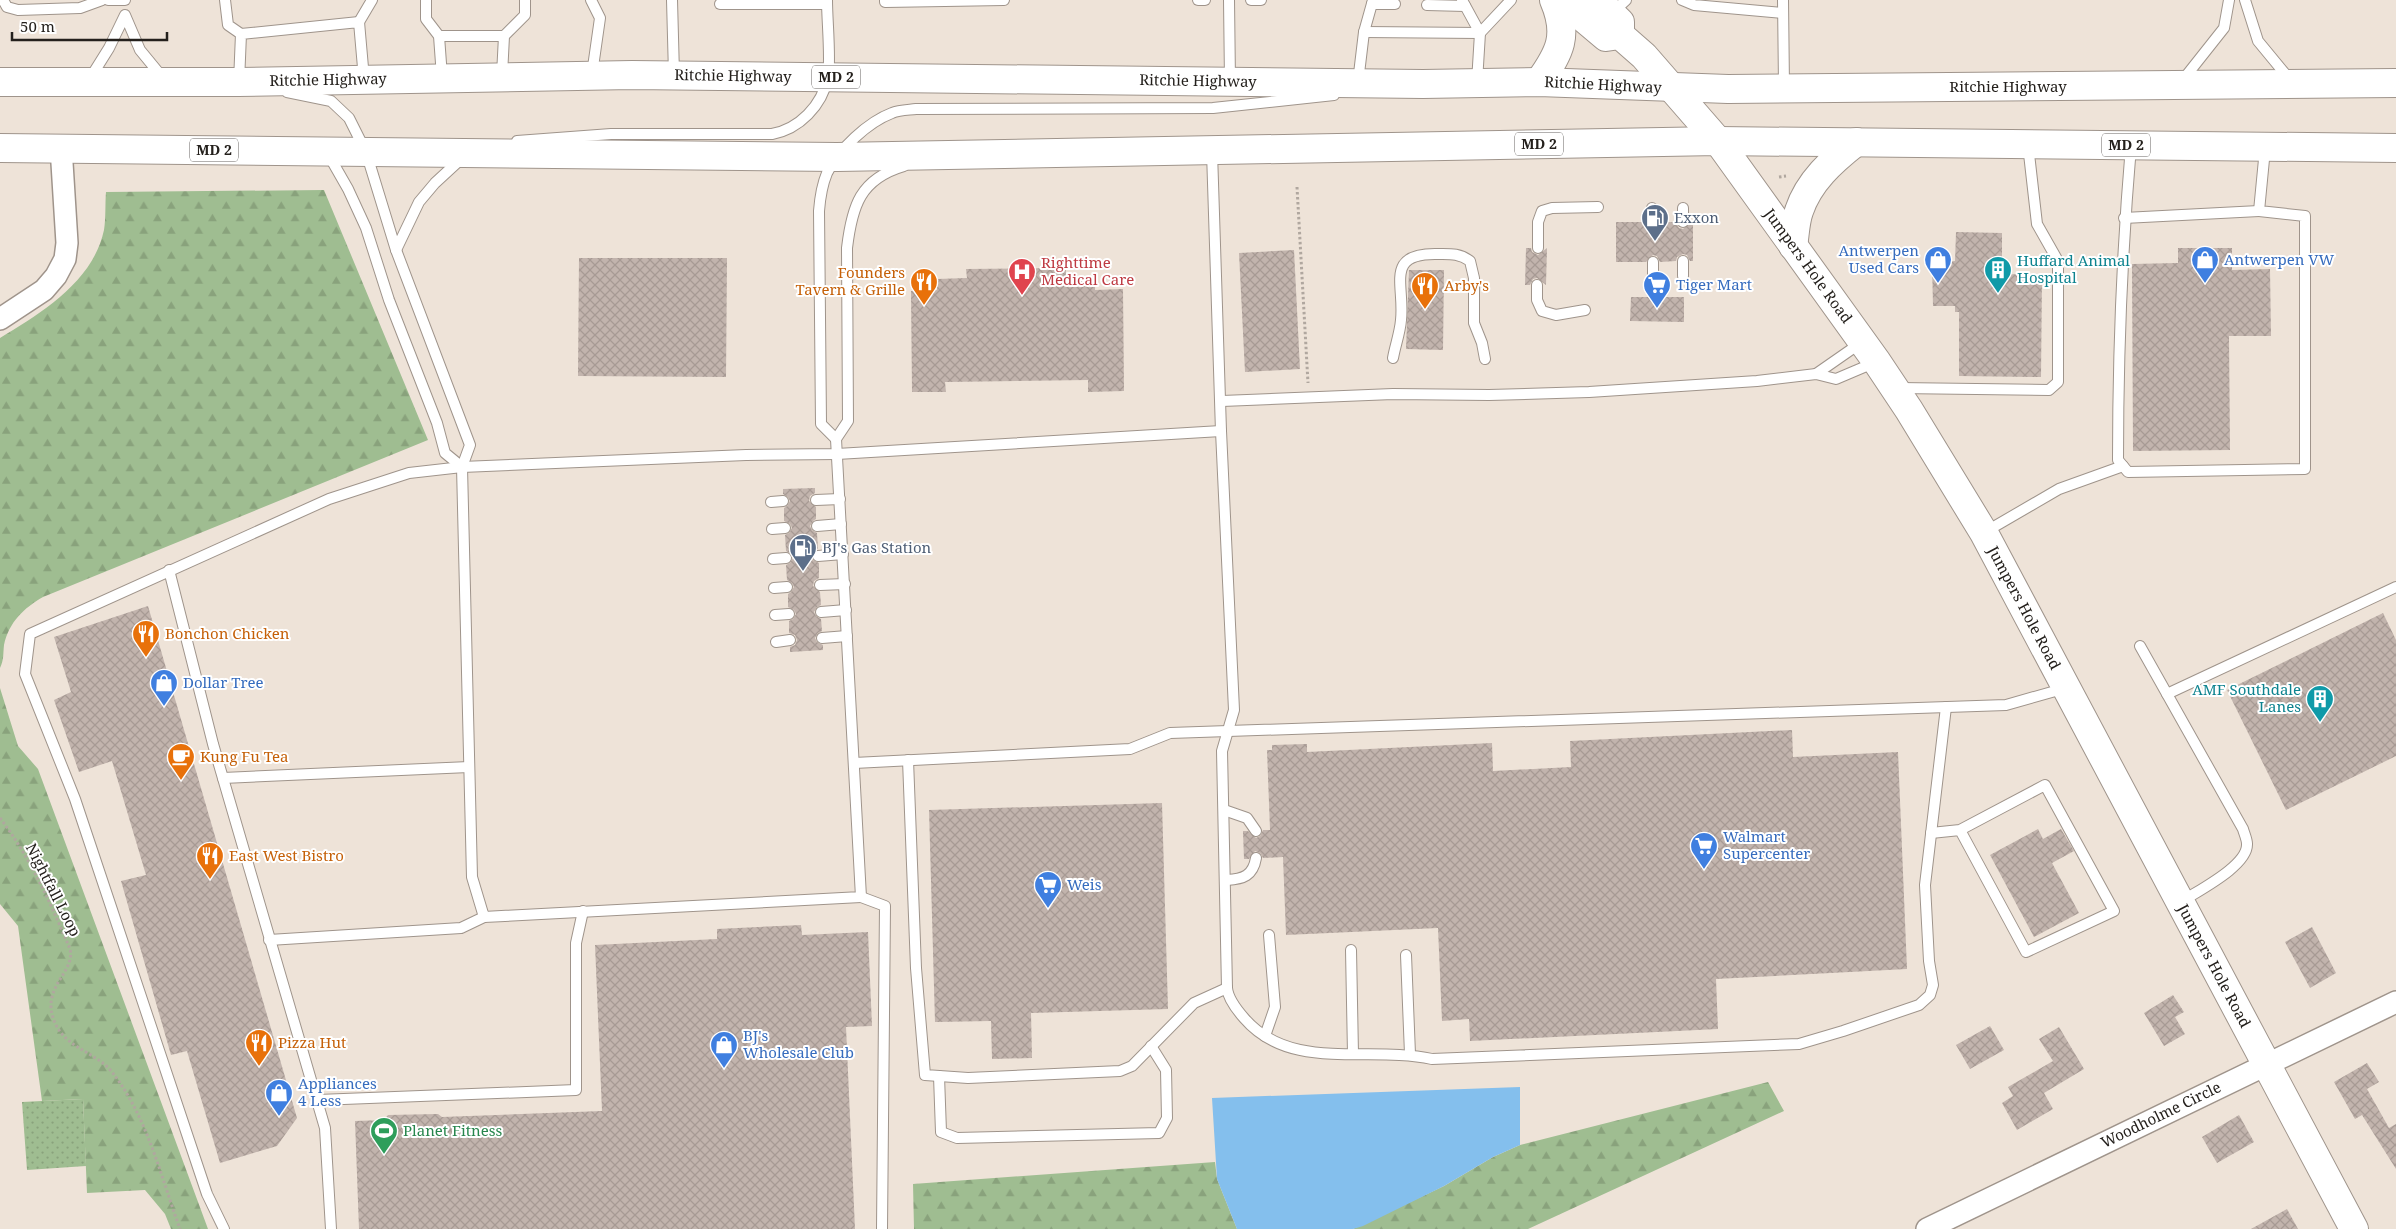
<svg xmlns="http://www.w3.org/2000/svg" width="2396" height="1229" viewBox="0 0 2396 1229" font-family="'Noto Serif',serif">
<defs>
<pattern id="grass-dots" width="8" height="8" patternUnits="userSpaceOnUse" patternTransform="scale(1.25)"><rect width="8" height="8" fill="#9fbd91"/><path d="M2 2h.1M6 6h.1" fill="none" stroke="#89a27c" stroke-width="1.8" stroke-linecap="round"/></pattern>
<pattern id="forest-firs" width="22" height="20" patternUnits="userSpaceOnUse" patternTransform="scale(1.25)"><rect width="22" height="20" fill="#9fbd91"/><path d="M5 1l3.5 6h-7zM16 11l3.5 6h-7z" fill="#89a27c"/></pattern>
<pattern id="building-cross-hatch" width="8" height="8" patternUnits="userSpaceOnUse" patternTransform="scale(1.25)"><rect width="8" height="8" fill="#c2b4ad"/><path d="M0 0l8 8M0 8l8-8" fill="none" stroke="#a79a94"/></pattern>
</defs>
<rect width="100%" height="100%" fill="#eee3d8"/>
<polygon fill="url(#grass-dots)" points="83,1099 86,1166 27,1170 22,1102"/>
<g fill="url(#forest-firs)">
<path d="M324,190L428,440L43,597C24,608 9,622 4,645C3,654 4,660 0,668V338C41,313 93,282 104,230C106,218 105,204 106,192Z"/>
<polygon points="0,688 18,746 38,769 208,1229 171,1229 165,1214 145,1190 87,1193 83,1099 42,1101 18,926 0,904"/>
<polygon points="1768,1082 1784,1111 1528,1229 1353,1229 1444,1186 1493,1157 1520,1145"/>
<polygon points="1215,1162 1217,1179 1237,1229 914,1229 913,1184"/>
</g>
<polygon fill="#84bfed" points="1520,1087 1520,1145 1493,1157 1444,1186 1363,1226 1353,1229 1237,1229 1217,1179 1212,1098"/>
<g fill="url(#building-cross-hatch)">
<polygon points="1616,222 1645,222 1648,228 1652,229 1659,222 1676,222 1679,228 1683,229 1690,222 1693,222 1693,261 1690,261 1687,255 1683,254 1677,257 1676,261 1660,262 1657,256 1653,255 1646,262 1616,262"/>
<polygon points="1956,232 2002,233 2002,274 2042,275 2041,377 1959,376 1959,312 1955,312 1955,306 1933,306 1932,263 1955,261"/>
<polygon points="1526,248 1531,248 1532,252 1538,255 1547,248 1546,285 1537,278 1533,279 1530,285 1525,285"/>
<polygon points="2178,248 2232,248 2232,270 2270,269 2271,336 2229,336 2230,450 2133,451 2132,264 2178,263"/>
<polygon points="1294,250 1300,369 1245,372 1239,253"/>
<polygon points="579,258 727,258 726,377 578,376"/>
<polygon points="1066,268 1066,279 1095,279 1095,290 1123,289 1124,391 1088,392 1088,380 945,382 946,392 912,392 911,291 937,290 937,279 967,278 966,269"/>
<polygon points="1409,270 1444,270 1443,350 1406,349"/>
<polygon points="1631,297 1684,297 1684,322 1630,321"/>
<polygon points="815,488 815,493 810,496 809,501 816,507 816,519 813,521 810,526 812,530 817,533 818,549 814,551 811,556 813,560 819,563 819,578 814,581 813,586 820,592 821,605 817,607 814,612 816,616 821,619 822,631 818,633 815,638 817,642 823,645 823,650 790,652 790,647 795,645 797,640 795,635 789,633 789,621 793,619 796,614 794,610 788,607 788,594 791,592 794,587 792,583 787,580 786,565 790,563 793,558 791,554 786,551 785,535 789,533 792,528 790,524 784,521 784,508 787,506 790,501 788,497 783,494 783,489"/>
<polygon points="148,606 297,1118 277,1146 220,1163 187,1051 171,1055 121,881 146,875 112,761 79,772 54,700 71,692 54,637"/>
<polygon points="2383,613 2396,640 2396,756 2286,810 2227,690"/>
<polygon points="1792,730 1793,757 1898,752 1907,969 1716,979 1718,1029 1470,1041 1469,1019 1442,1021 1438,928 1286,935 1283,857 1263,858 1260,853 1255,851 1249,859 1244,859 1243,831 1248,831 1256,838 1260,836 1263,830 1270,830 1267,750 1272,750 1272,745 1307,744 1307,752 1492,743 1493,771 1571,767 1570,741"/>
<polygon points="1162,803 1168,1009 1031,1013 1032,1058 992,1059 991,1021 935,1022 929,810"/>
<polygon points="2038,829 2043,839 2061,829 2074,851 2052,863 2079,913 2034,937 1990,855"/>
<polygon points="801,925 802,935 868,932 872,1026 846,1027 855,1229 359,1229 355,1121 384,1120 388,1115 438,1114 442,1117 602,1111 595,945 717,939 717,929"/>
<polygon points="2312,927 2336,973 2310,988 2285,942"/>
<polygon points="2173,995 2184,1012 2175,1017 2185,1034 2164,1046 2144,1013"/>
<polygon points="1990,1026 2004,1050 1970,1069 1956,1045"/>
<polygon points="2059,1027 2084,1069 2044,1093 2053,1109 2017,1130 2002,1103 2013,1096 2008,1087 2053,1061 2039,1039"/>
<polygon points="2367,1063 2379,1082 2367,1089 2389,1128 2396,1124 2396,1169 2362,1115 2355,1119 2334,1082"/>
<polygon points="2239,1115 2254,1142 2217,1163 2202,1137"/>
<polygon points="2287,1209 2298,1229 2251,1229"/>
</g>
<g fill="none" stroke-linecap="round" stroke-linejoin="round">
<defs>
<g id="service">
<polyline points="3,0 7,7 18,10 80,8 102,0"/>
<polyline points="108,0 125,0"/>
<polyline points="225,0 228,25 241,34"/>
<polyline points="426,0 426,19 439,36 442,77"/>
<polyline points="591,0 600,18 592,74"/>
<polyline points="672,0 674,74"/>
<polyline points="885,0 885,2 1004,0"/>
<polyline points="1198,0 1205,0"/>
<polyline points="1229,0 1230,81"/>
<polyline points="1251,0 1261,0"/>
<polyline points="1462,0 1480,33"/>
<polyline points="1682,0 1694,5 1783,13"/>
<polyline points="1783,0 1784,86"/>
<polyline points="2245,0 2258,41 2291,81"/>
<polyline points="720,4 827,4"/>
<polyline points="1372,4 1395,4"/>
<polyline points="1427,5 1465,6"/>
<polyline points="1612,13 1626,0"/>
<polyline points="359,22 372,0"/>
<polyline points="1364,32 1480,33"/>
<polyline points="439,36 504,36"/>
<polyline points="502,75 504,36 525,15 525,0"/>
<polyline points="89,80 109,48 125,15 140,50 163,78"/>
<polyline points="2182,81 2224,28 2229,0"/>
<polyline points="239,82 241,34 359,22 364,79"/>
<polyline points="1358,82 1364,32 1373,0"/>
<polyline points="1477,82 1480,33 1511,0"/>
<path d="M287,92L331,101L349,118L366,152L396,250L470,445L462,467L472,877L484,917L861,897L836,439L848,421L847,248C852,206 860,179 904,166"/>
<path d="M517,141L611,134H772C799,129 822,106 828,77C831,59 827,21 827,0"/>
<path d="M2131,146C2122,251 2118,355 2118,460L2128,472L2305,469V216L2259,211L2265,149"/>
<path d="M1212,152L1221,431L1234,710L1222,751L1227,988C1228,999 1237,1010 1244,1018C1291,1073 1370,1045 1432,1059L1799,1044L1843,1031L1919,1005L1930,995L1933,985L1929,961L1925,885L1946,707"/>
<polyline points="328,154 348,189 366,228 389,300 437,423 445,453 462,467"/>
<polyline points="1652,208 1652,222"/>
<polyline points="1683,208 1683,222"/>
<polyline points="2124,218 2259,211"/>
<polyline points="1538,248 1538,222 1542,211 1552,208 1598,207"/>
<polyline points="396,250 419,202 435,183 461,159"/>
<polyline points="1653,262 1653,276"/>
<polyline points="1683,276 1683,261"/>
<polyline points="1537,285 1537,300 1542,311 1556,315 1585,310"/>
<path d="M1393,358C1395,346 1400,333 1401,320C1405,285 1384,253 1437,254C1450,254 1459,253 1470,261L1474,278V323L1482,343L1485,359"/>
<polyline points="1816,374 1862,342"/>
<polyline points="1898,388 2049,390 2058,382 2058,261 2037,224 2028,145"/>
<polyline points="1222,401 1393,394 1489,395 1589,392 1757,381 1816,374 1836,379 1876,362"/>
<path d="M836,439L821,424L819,211C820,198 822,185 827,173C839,149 868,122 892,113C899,110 908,110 916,109L1213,108L1334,95"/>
<polyline points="816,500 840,499"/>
<polyline points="771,502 783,501"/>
<polyline points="817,526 841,524"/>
<polyline points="772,529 785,528"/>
<polyline points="1985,532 2059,489 2123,466"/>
<polyline points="818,556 843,554"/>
<polyline points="773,559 786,558"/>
<polyline points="169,570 213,744 325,1128 331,1229"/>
<polyline points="820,585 845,584"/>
<polyline points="774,588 787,587"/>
<polyline points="821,612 846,610"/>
<polyline points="775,615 789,614"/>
<polyline points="822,638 847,636"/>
<polyline points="776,642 790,640"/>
<path d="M2140,646L2243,829C2244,833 2247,839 2247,844C2248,866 2197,891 2181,902"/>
<polyline points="2167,694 2396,587"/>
<polyline points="908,760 916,968 925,1075 968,1078 1120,1071 1132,1066 1194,1003 1227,988"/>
<polyline points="854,763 1130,749 1170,733 2006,705 2066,688"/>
<polyline points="223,778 469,767"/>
<polyline points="1224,810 1247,818 1256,831"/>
<polyline points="1931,833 1960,830 2026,952 2114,911 2045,785 1960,830"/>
<path d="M1227,880C1243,879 1253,876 1256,858"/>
<polyline points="861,897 885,906 882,1229"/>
<polyline points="269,940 461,928 484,917"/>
<polyline points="1351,950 1353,1054"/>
<polyline points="1406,955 1410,1054"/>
<polyline points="1265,1036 1275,1007 1269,935"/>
<polyline points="939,1076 941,1132 957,1138 1159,1133 1167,1118 1166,1070 1151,1046"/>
<polyline points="318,1100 576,1090 576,943 583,911"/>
<polyline points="224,1229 207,1194 75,799 25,674 30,634 329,499 409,473 462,467 746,455 837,454 1221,431"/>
</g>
<g id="minor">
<polyline points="0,319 44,290 56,276 65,259 67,243 61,147"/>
<polyline points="1927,1229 2396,1002"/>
</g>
<g id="secondary">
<polyline points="1562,0 1606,37 1620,35 1644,56 1718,141 1877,362 1909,410 1984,533 2354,1229"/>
<polyline points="1597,0 1620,22 1620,35"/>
</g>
<g id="primary">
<polyline points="0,82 238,82 632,75 1423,84 1539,82 1728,89 2396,83"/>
<path d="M1539,82C1560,53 1569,35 1554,0"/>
<polyline points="0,148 837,157 1718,141 2396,148"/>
<path d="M1793,246C1795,235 1795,222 1799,211C1809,181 1832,161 1856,142"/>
</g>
</defs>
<use href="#service" stroke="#9f948b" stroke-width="12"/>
<use href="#minor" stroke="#9f948b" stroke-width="24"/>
<use href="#secondary" stroke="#9f948b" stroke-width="30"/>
<use href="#primary" stroke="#9f948b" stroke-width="30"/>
<g stroke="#b0a79f" stroke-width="3" stroke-dasharray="2.5 2.5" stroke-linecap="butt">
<polyline points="1779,177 1786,176"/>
<polyline points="1297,187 1308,383"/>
<path d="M0,818C30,857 51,904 70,949C76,973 39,987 55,1023C67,1049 96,1052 112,1072C147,1116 161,1177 180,1229"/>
</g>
<use href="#service" stroke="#fff" stroke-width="10"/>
<use href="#minor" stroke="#fff" stroke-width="21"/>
<use href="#secondary" stroke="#fff" stroke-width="28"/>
<use href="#primary" stroke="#fff" stroke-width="28"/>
</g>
<defs>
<symbol id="fuel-pin" viewBox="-11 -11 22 30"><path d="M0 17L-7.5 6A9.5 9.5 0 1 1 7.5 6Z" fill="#5c6f8a" stroke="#fff"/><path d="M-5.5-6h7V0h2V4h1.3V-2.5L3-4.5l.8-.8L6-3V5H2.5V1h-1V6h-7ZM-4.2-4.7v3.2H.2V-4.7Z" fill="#fff"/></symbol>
<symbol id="shop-pin" viewBox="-11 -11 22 30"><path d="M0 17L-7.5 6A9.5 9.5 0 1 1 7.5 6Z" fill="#3f7fe0" stroke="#fff"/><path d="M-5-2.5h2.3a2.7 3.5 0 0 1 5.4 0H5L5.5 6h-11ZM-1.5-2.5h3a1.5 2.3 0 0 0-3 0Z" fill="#fff"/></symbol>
<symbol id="building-pin" viewBox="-11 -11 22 30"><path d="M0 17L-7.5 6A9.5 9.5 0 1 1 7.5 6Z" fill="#0f9aa8" stroke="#fff"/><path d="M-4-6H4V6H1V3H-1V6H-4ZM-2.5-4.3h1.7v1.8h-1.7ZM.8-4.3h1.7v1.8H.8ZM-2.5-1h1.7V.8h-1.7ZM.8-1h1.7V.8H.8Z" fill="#fff"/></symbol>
<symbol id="hospital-pin" viewBox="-11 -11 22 30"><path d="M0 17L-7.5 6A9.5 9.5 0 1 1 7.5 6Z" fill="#e0444e" stroke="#fff"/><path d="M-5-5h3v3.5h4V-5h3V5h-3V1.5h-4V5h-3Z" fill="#fff"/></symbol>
<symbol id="restaurant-pin" viewBox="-11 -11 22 30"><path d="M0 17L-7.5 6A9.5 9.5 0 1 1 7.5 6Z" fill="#e8710a" stroke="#fff"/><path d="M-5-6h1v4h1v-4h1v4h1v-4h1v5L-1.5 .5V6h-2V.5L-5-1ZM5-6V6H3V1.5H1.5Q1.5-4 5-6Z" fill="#fff"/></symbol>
<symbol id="supermarket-pin" viewBox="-11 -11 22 30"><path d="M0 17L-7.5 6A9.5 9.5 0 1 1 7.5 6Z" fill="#3f7fe0" stroke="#fff"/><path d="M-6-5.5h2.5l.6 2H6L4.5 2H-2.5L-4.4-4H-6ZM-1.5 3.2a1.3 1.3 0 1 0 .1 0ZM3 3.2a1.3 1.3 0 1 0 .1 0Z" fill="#fff"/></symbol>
<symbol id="cafe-pin" viewBox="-11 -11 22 30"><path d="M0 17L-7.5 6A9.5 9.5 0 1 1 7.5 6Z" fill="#e8710a" stroke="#fff"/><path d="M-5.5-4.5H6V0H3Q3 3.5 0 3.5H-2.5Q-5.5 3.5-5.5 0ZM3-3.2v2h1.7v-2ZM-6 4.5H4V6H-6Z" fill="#fff"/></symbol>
<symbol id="stadium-pin" viewBox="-11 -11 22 30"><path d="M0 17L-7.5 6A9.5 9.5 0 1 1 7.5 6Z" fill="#2e9e5b" stroke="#fff"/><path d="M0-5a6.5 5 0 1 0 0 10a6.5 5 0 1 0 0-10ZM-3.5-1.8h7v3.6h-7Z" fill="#fff"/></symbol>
</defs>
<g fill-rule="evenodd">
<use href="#fuel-pin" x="1639" y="202" width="32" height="43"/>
<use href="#shop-pin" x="1922" y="244" width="32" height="43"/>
<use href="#shop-pin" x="2189" y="244" width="32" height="43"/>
<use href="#building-pin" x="1982" y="254" width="32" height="43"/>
<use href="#hospital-pin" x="1006" y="256" width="32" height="43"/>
<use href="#restaurant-pin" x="908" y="266" width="32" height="43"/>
<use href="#supermarket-pin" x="1641" y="269" width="32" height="43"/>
<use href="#restaurant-pin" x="1409" y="270" width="32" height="43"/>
<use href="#fuel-pin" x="787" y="532" width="32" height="43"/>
<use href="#restaurant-pin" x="130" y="618" width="32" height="43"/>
<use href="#shop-pin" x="148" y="667" width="32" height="43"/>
<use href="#building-pin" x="2304" y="683" width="32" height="43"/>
<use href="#cafe-pin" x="165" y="741" width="32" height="43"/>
<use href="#supermarket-pin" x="1688" y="830" width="32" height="43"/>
<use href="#restaurant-pin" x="194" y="840" width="32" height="43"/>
<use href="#supermarket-pin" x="1032" y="869" width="32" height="43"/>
<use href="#restaurant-pin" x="243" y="1027" width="32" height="43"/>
<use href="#shop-pin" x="708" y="1029" width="32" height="43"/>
<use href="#shop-pin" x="263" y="1077" width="32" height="43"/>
<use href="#stadium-pin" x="368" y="1115" width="32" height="43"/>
</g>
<g text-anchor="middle" stroke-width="4" stroke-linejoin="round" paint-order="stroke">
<g fill="#fff" stroke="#666360" stroke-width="1">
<rect x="812" y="65.5" width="48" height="23" rx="4"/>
<rect x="1515" y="132.5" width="48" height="23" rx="4"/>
<rect x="2102" y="133.5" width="48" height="23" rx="4"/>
<rect x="190" y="138.5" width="48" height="23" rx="4"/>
</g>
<g font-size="14" font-weight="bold" fill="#24201c">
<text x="836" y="82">MD 2</text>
<text x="1539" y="149">MD 2</text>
<text x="2126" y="150">MD 2</text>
<text x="214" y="155">MD 2</text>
</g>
<g font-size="15" fill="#24201c" stroke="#fff">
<text transform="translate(733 76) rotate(1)" y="5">Ritchie Highway</text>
<text transform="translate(328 80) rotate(-1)" y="5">Ritchie Highway</text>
<text transform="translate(1198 81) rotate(1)" y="5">Ritchie Highway</text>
<text transform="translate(1603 85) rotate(3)" y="5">Ritchie Highway</text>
<text x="2008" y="92">Ritchie Highway</text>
<text transform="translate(1808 266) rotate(54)" y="5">Jumpers Hole Road</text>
<text transform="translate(2024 608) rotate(62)" y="5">Jumpers Hole Road</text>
<text transform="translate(53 890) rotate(63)" y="5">Nightfall Loop</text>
<text transform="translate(2214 966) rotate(62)" y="5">Jumpers Hole Road</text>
<text transform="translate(2161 1115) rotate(-26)" y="5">Woodholme Circle</text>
</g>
<g font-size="15" fill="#4e5e75" stroke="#fff" text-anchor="start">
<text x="1674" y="223">Exxon</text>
<text x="822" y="553">BJ's Gas Station</text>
</g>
<g font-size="15" fill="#366cbe" stroke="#fff" text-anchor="start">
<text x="1919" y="256" text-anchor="end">Antwerpen<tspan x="1919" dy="17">Used Cars</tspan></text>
<text x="2224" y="265">Antwerpen VW</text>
<text x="1676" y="290">Tiger Mart</text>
<text x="183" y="688">Dollar Tree</text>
<text x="1723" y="842">Walmart<tspan x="1723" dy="17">Supercenter</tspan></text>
<text x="1067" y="890">Weis</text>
<text x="743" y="1041">BJ's<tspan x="743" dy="17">Wholesale Club</tspan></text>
<text x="298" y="1089">Appliances<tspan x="298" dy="17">4 Less</tspan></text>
</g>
<g font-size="15" fill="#0d838f" stroke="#fff" text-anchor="start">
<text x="2017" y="266">Huffard Animal<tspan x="2017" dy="17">Hospital</tspan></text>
<text x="2301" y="695" text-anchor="end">AMF Southdale<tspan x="2301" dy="17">Lanes</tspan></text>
</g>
<g font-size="15" fill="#be3a42" stroke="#fff" text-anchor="start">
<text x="1041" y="268">Righttime<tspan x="1041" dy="17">Medical Care</tspan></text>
</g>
<g font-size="15" fill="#c56008" stroke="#fff" text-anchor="start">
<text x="905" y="278" text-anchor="end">Founders<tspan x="905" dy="17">Tavern &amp; Grille</tspan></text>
<text x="1444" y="291">Arby's</text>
<text x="165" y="639">Bonchon Chicken</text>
<text x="200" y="762">Kung Fu Tea</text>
<text x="229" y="861">East West Bistro</text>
<text x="278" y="1048">Pizza Hut</text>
</g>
<g font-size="15" fill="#27864d" stroke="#fff" text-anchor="start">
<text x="403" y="1136">Planet Fitness</text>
</g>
</g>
<path d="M12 32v8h155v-8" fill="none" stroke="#24201c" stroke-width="2.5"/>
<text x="20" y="32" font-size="15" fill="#24201c" stroke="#ffffff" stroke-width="4" paint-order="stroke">50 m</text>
</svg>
